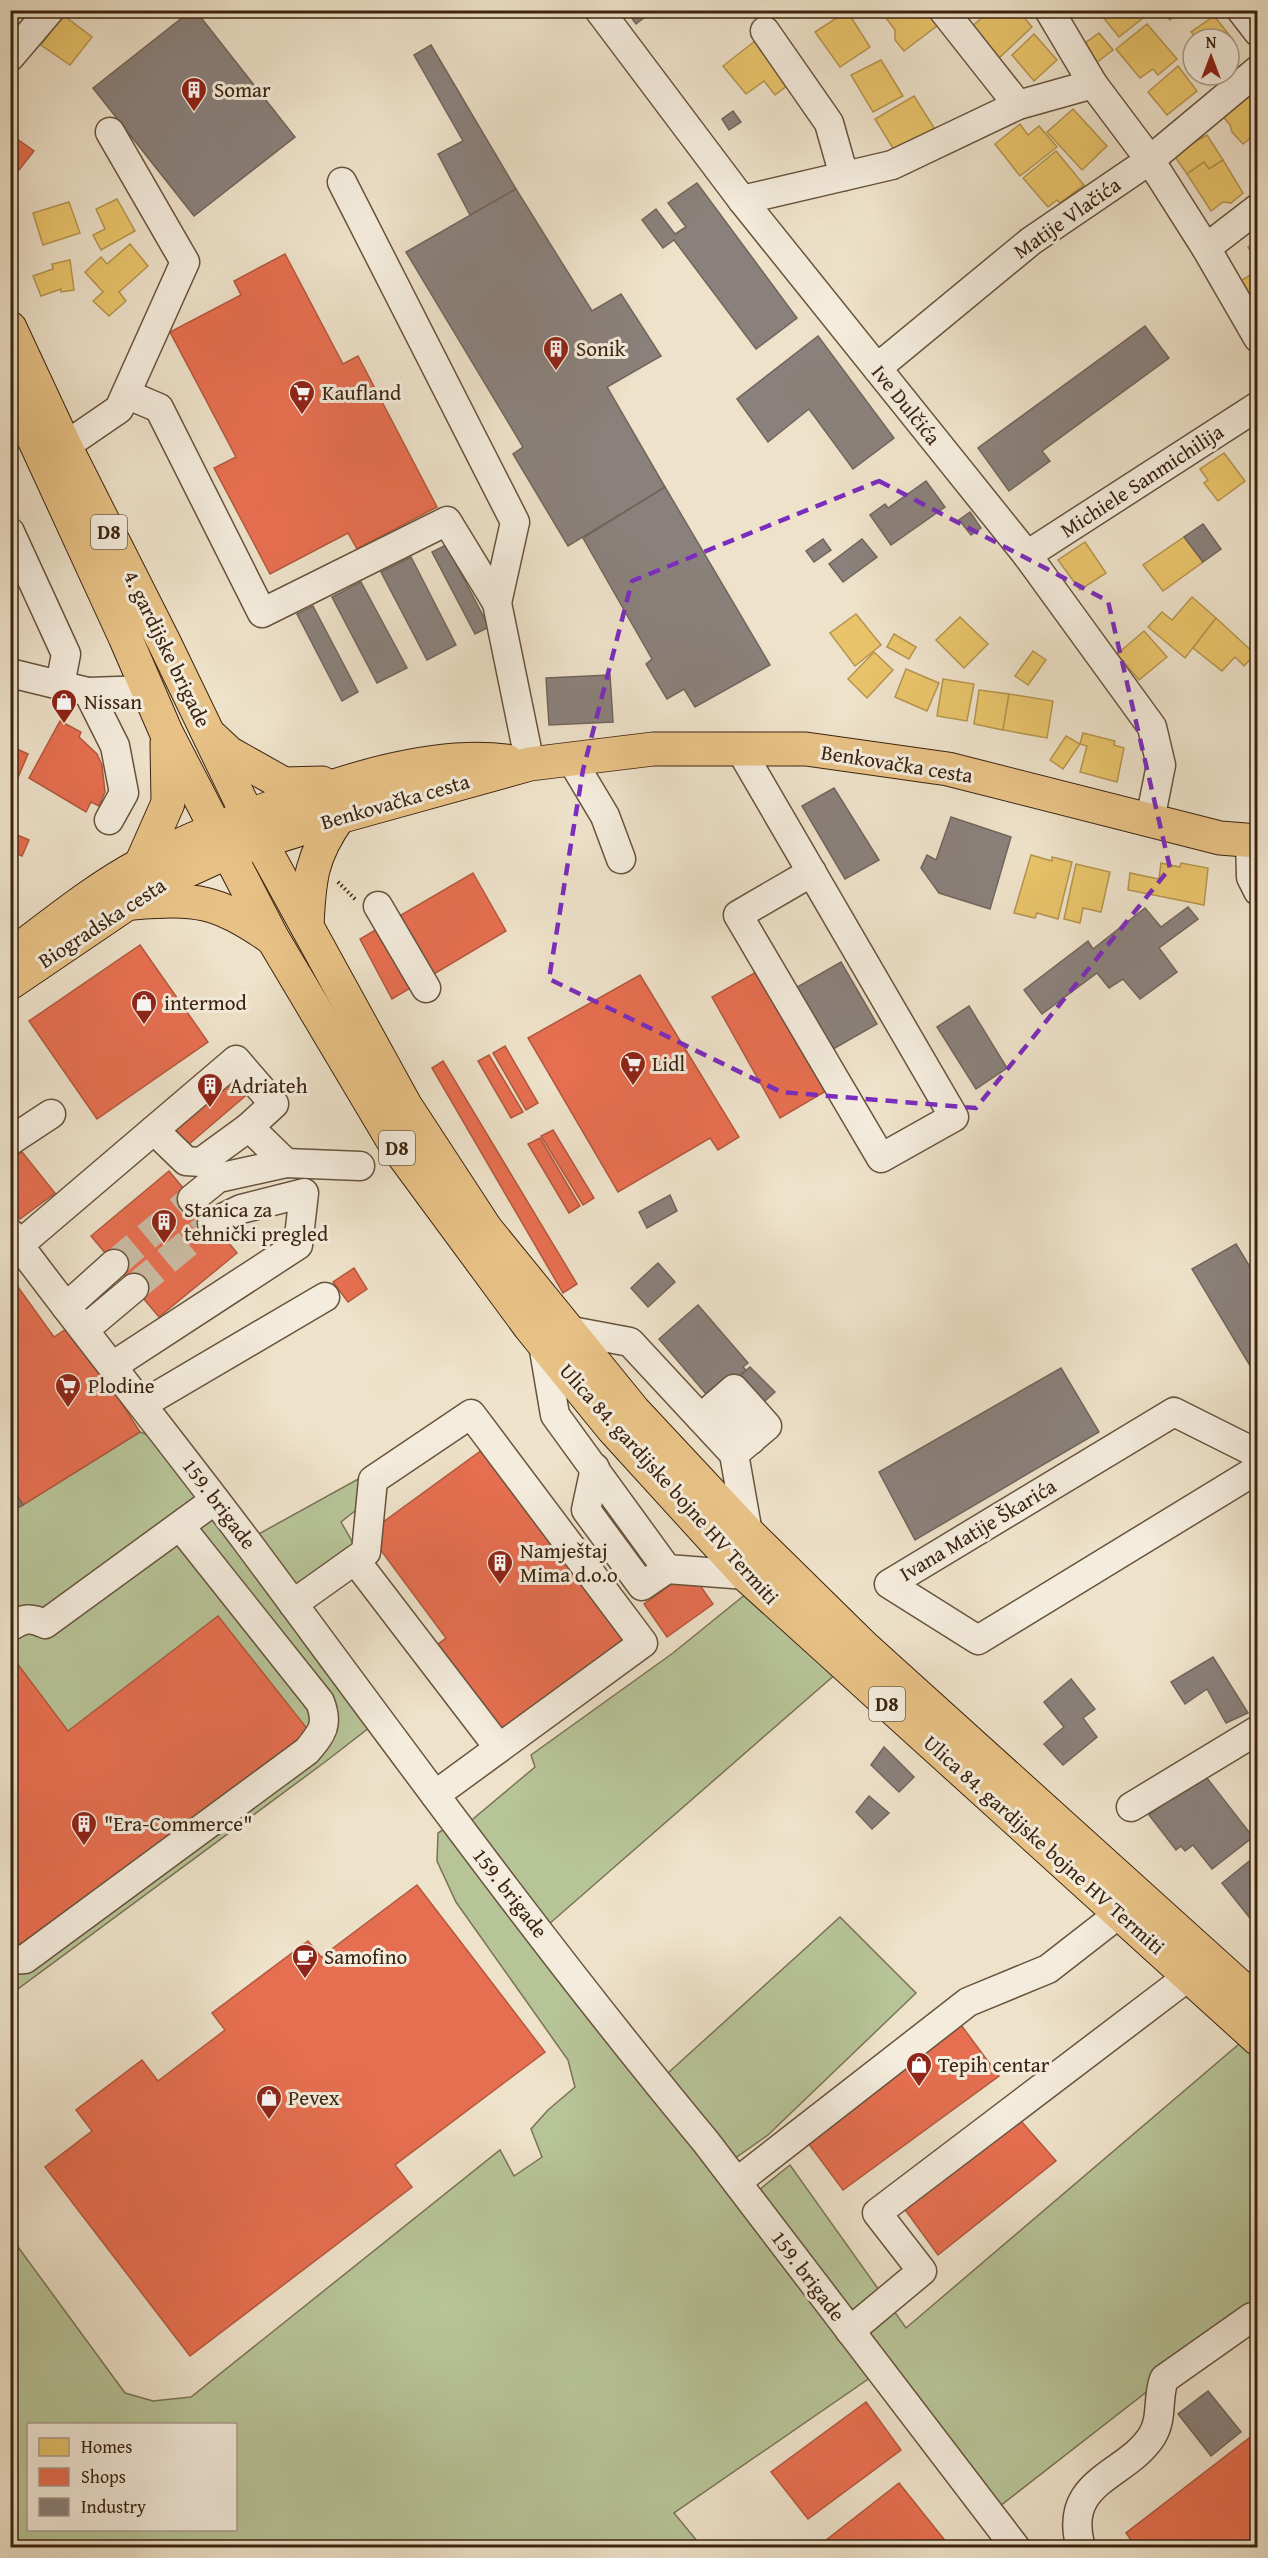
<svg xmlns="http://www.w3.org/2000/svg" width="1268" height="2558" viewBox="0 0 1268 2558" font-family="'Gentium Book Plus',serif">
<rect width="100%" height="100%" fill="#eee2ca"/>
<filter id="stains"><feTurbulence type="fractalNoise" baseFrequency=".00333" numOctaves="4"/><feColorMatrix values="0 0 0 0 .2 0 0 0 0 .09 0 0 0 0 .02 0 0 0 .5 -.17"/></filter>
<radialGradient id="worn" r=".72"><stop offset=".6" stop-color="#630" stop-opacity="0"/><stop offset="1" stop-color="#630" stop-opacity=".3"/></radialGradient>
<g fill="#b7c498" stroke="#797453" stroke-width="1.5" fill-rule="evenodd">
<polygon points="140,1432 174,1444 246,1541 360,1478 360,1507 341,1522 357,1550 288,1598 379,1720 325,1762 11,1994 11,1512"/>
<path d="M757,1585L845,1666L541,1931L657,2083L840,1917L916,1993L768,2135L724,2166L749,2198L790,2165L906,2328L1252,2033L1257,2039V2306L991,2513L880,2371L674,2513L702,2547H11L10,2236L125,2393L153,2401L191,2397L500,2150L514,2176L542,2157L531,2129L548,2110L575,2087L568,2060L456,1902L437,1861L438,1833L455,1822L461,1829L535,1767L531,1755L673,1653ZM28,2424H236V2530H28Z"/>
</g>
<g fill="#e9c46a" stroke="#b5944e" stroke-width="1.5">
<polygon points="880,10 934,10 942,22 904,51 895,40 895,30"/>
<polygon points="991,10 1018,10 1032,27 997,60 970,28"/>
<polygon points="1101,10 1153,10 1119,37 1099,12"/>
<polygon points="1161,10 1181,10 1170,20"/>
<polygon points="847,11 870,47 840,67 815,32"/>
<polygon points="63,15 92,37 70,65 41,45"/>
<polygon points="1214,16 1234,41 1229,45 1229,39 1197,39 1191,32"/>
<polygon points="1147,24 1177,59 1158,75 1153,69 1140,78 1116,49"/>
<polygon points="1099,33 1113,50 1092,66 1078,48"/>
<polygon points="1034,34 1057,60 1034,81 1012,55"/>
<polygon points="755,41 788,85 775,95 764,81 746,94 723,66"/>
<polygon points="881,60 903,96 873,112 851,75"/>
<polygon points="1178,66 1197,91 1167,115 1148,92"/>
<polygon points="1252,90 1258,97 1258,132 1243,144 1232,132 1230,125 1221,114"/>
<polygon points="914,96 936,131 896,153 875,119"/>
<polygon points="1073,109 1107,146 1082,170 1047,132"/>
<polygon points="1020,124 1028,135 1039,126 1057,147 1020,176 995,144"/>
<polygon points="1207,135 1223,160 1209,169 1204,162 1187,174 1173,154"/>
<polygon points="1056,151 1084,185 1060,203 1057,200 1048,207 1023,178"/>
<polygon points="1223,160 1243,193 1231,203 1223,202 1211,211 1187,174 1204,162 1209,169"/>
<polygon points="117,199 135,231 101,250 93,235 105,229 96,209"/>
<polygon points="69,202 80,233 43,245 33,213"/>
<polygon points="1258,242 1258,263 1248,247"/>
<polygon points="130,244 148,266 119,292 126,301 109,316 93,301 103,292 85,272 101,257 107,264"/>
<polygon points="70,260 74,290 61,292 61,289 41,296 33,276 53,269 52,264"/>
<polygon points="1258,271 1258,297 1250,302 1238,282"/>
<polygon points="1224,453 1245,481 1218,501 1204,483 1208,480 1200,469"/>
<polygon points="1184,537 1203,562 1163,591 1143,565"/>
<polygon points="1085,542 1106,573 1080,590 1058,560"/>
<polygon points="1192,597 1216,618 1185,658 1148,627 1162,612 1172,620"/>
<polygon points="856,614 881,645 855,666 830,633"/>
<polygon points="960,617 988,644 964,668 936,640"/>
<polygon points="1216,618 1255,654 1244,666 1235,657 1222,671 1193,648"/>
<polygon points="1144,631 1167,657 1139,680 1117,654"/>
<polygon points="894,634 916,647 909,659 887,647"/>
<polygon points="1033,651 1046,660 1028,685 1015,676"/>
<polygon points="874,652 893,670 867,698 848,679"/>
<polygon points="906,669 939,683 927,711 895,697"/>
<polygon points="943,679 974,684 967,721 937,716"/>
<polygon points="979,690 1009,694 1003,730 974,724"/>
<polygon points="1009,694 1053,701 1047,738 1003,730"/>
<polygon points="1083,733 1115,741 1114,745 1124,748 1117,782 1080,772 1087,746 1080,744"/>
<polygon points="1066,736 1080,744 1063,769 1050,760"/>
<polygon points="1031,855 1052,861 1052,857 1072,862 1058,919 1037,913 1035,918 1014,913"/>
<polygon points="1161,863 1180,867 1181,863 1208,868 1204,905 1128,890 1130,873 1159,879"/>
<polygon points="1076,864 1110,872 1101,912 1083,908 1080,923 1064,919"/>
</g>
<g fill="#e76f51" stroke="#b3583d" stroke-width="1.5">
<polygon points="10,134 34,151 19,170 10,176"/>
<polygon points="285,254 343,364 358,356 437,507 357,549 348,533 270,574 214,468 236,457 170,332 241,295 234,281"/>
<polygon points="60,721 81,732 79,737 97,754 102,765 105,792 99,806 91,802 86,812 29,778"/>
<polygon points="10,746 28,754 13,789 10,787"/>
<polygon points="10,832 29,840 22,856 10,851"/>
<polygon points="473,873 506,931 392,999 360,939"/>
<polygon points="140,945 208,1042 97,1119 29,1021"/>
<polygon points="758,971 826,1091 780,1118 712,997"/>
<polygon points="640,975 739,1137 718,1150 710,1138 618,1192 528,1038"/>
<polygon points="505,1046 538,1103 526,1110 493,1053"/>
<polygon points="489,1055 523,1112 511,1118 478,1061"/>
<polygon points="443,1061 577,1284 563,1293 432,1068"/>
<polygon points="231,1072 250,1092 188,1145 170,1126"/>
<polygon points="553,1130 594,1198 583,1205 541,1136"/>
<polygon points="540,1138 580,1206 569,1213 528,1144"/>
<polygon points="22,1152 55,1193 20,1219 10,1206 10,1161"/>
<polygon points="169,1171 237,1253 159,1317 91,1236"/>
<polygon points="354,1268 367,1289 348,1302 333,1282"/>
<polygon points="10,1276 54,1337 66,1329 110,1385 140,1432 23,1505 10,1484"/>
<polygon points="486,1447 633,1638 502,1736 433,1648 446,1638 368,1533"/>
<polygon points="690,1571 713,1604 667,1637 644,1604"/>
<polygon points="218,1616 309,1731 23,1949 10,1931 10,1654 68,1731"/>
<polygon points="417,1885 545,2052 395,2165 412,2187 190,2356 45,2167 92,2131 76,2110 142,2060 158,2081 225,2030 212,2013 308,1941 321,1957"/>
<polygon points="961,2025 999,2076 843,2190 805,2139"/>
<polygon points="1021,2121 1056,2161 938,2255 903,2207"/>
<polygon points="866,2402 901,2450 808,2519 771,2472"/>
<polygon points="1253,2435 1258,2440 1258,2548 1137,2548 1126,2533"/>
<polygon points="899,2483 951,2548 816,2548"/>
</g>
<g fill="#8a817c" stroke="#72655b" stroke-width="1.5">
<polygon points="192,10 195,10 295,137 194,216 93,88"/>
<polygon points="626,10 654,10 636,24"/>
<polygon points="431,45 516,189 470,215 438,154 463,141 414,55"/>
<polygon points="733,111 741,122 729,130 722,119"/>
<polygon points="697,183 797,318 756,349 674,240 663,248 642,220 656,209 675,234 686,227 668,203"/>
<polygon points="516,189 592,311 621,294 661,356 607,387 665,487 568,546 513,454 523,447 406,252"/>
<polygon points="1145,326 1169,358 1042,451 1050,461 1009,491 978,448"/>
<polygon points="818,336 894,438 853,469 809,409 768,442 737,399"/>
<polygon points="926,481 945,507 891,545 870,515 885,504 888,508"/>
<polygon points="665,487 770,665 695,707 684,689 667,699 646,664 652,659 583,538"/>
<polygon points="970,512 981,528 971,535 959,520"/>
<polygon points="1203,524 1221,549 1203,562 1184,537"/>
<polygon points="823,539 831,550 814,562 806,551"/>
<polygon points="862,539 877,557 843,582 829,564"/>
<polygon points="446,545 489,627 475,634 432,552"/>
<polygon points="411,557 456,645 427,660 381,572"/>
<polygon points="361,582 407,668 377,683 332,597"/>
<polygon points="313,606 358,692 342,701 297,614"/>
<polygon points="610,675 613,722 549,725 546,678"/>
<polygon points="834,788 879,860 845,879 802,806"/>
<polygon points="951,817 1011,837 990,909 939,893 921,868 927,855 936,860"/>
<polygon points="1188,907 1198,919 1159,948 1177,972 1140,999 1123,979 1109,988 1097,973 1042,1014 1024,990 1088,941 1093,949 1145,908 1161,927"/>
<polygon points="841,962 877,1024 821,1056 785,994"/>
<polygon points="969,1006 1007,1068 976,1089 937,1027"/>
<polygon points="670,1195 677,1211 647,1228 639,1212"/>
<polygon points="1236,1244 1258,1280 1258,1379 1192,1269"/>
<polygon points="658,1263 675,1282 648,1307 631,1288"/>
<polygon points="698,1305 748,1363 743,1367 746,1370 715,1397 707,1395 659,1339"/>
<polygon points="750,1367 775,1392 725,1436 701,1411"/>
<polygon points="1061,1368 1099,1432 915,1540 879,1472"/>
<polygon points="10,1484 23,1505 10,1512"/>
<polygon points="1213,1657 1248,1713 1226,1723 1207,1689 1185,1704 1171,1682"/>
<polygon points="1071,1679 1095,1709 1083,1718 1097,1737 1063,1765 1044,1744 1064,1727 1044,1702"/>
<polygon points="884,1747 914,1777 899,1792 871,1765"/>
<polygon points="1203,1773 1253,1837 1212,1869 1193,1845 1185,1851 1181,1846 1176,1850 1149,1815"/>
<polygon points="869,1796 889,1813 872,1829 856,1812"/>
<polygon points="1258,1854 1258,1918 1253,1922 1222,1883"/>
<polygon points="1208,2391 1241,2432 1211,2456 1178,2414"/>
</g>
<g fill="none" stroke-linecap="round" stroke-linejoin="round">
<g stroke="#cabca4" stroke-width="28" stroke-dasharray="28 14" stroke-linecap="butt">
<polyline points="114,1264 192,1199"/>
<polyline points="134,1288 212,1223"/>
</g>
<defs>
<g id="minor">
<polyline points="599,10 742,200 1027,555 1152,727 1161,765 1150,820"/>
<polyline points="943,10 1018,105"/>
<polyline points="1049,10 1093,84 1150,160 1206,248 1258,338"/>
<polyline points="1241,10 1258,32"/>
<polyline points="765,31 829,123 844,176"/>
<polyline points="10,57 50,10"/>
<polyline points="342,182 515,522 497,603"/>
<polyline points="742,200 892,165 1018,105 1093,84"/>
<polyline points="1206,248 1258,208"/>
<polyline points="877,368 1031,241 1150,160 1258,70"/>
<polyline points="126,394 159,408 262,613 447,521 497,603 530,764"/>
<polyline points="65,446 119,409 185,262 110,132"/>
<polyline points="10,532 66,654 60,685"/>
<polyline points="1027,555 1258,406"/>
<polyline points="10,673 88,692 148,690"/>
<polyline points="88,692 115,746 124,793 109,820"/>
<polyline points="740,749 954,1117 881,1158 738,915 812,872"/>
<polyline points="571,759 605,816 621,859"/>
<polyline points="1250,840 1251,877 1258,891"/>
<polyline points="378,906 426,988"/>
<polyline points="154,1130 186,1161 201,1162 249,1127"/>
<polyline points="10,1141 51,1114"/>
<polyline points="192,1199 218,1178 286,1163"/>
<path d="M10,1233C88,1338 170,1439 248,1543C398,1745 545,1948 706,2142L1016,2548"/>
<polyline points="19,1245 236,1060 274,1104 249,1127 286,1163 360,1166"/>
<polyline points="66,1307 114,1264"/>
<polyline points="84,1330 134,1288"/>
<polyline points="566,1330 630,1342 734,1454 748,1533"/>
<polyline points="543,1344 555,1415 667,1569 746,1575"/>
<polyline points="114,1365 298,1245 304,1193 241,1209 212,1223"/>
<polyline points="143,1404 325,1297"/>
<polyline points="716,1405 751,1440"/>
<polyline points="701,1418 734,1389 767,1426 734,1454"/>
<polyline points="1258,1454 1174,1412 889,1584 978,1640 1258,1469"/>
<polyline points="595,1468 586,1510 642,1586 667,1569"/>
<polyline points="355,1560 499,1748"/>
<polyline points="293,1604 366,1552 373,1480 471,1414 643,1643 435,1795"/>
<path d="M10,1627C23,1618 31,1617 45,1624L215,1500"/>
<polyline points="1131,1807 1258,1730"/>
<path d="M10,1960L25,1959L307,1751C322,1733 329,1725 320,1702L180,1526"/>
<polyline points="737,2182 968,2002 1048,1969 1120,1913"/>
<polyline points="850,2331 922,2271 877,2213 1189,1976"/>
<path d="M1081,2548C1061,2480 1126,2477 1152,2436C1163,2418 1157,2398 1164,2379L1252,2317"/>
</g>
<g id="major">
<polyline points="10,328 65,446 164,642 260,841 405,1105 486,1229 634,1411 748,1533 864,1647 1258,2003"/>
<polyline points="10,387 125,637 166,732 273,939 395,1144 530,1327 613,1429 746,1575 1258,2039"/>
<polyline points="213,738 229,753 284,784 322,783"/>
<polyline points="141,864 168,803 167,743"/>
<path d="M133,903C196,898 217,900 270,937"/>
<path d="M307,926C309,880 311,856 339,817"/>
<path d="M10,956C53,924 95,889 142,864C182,842 225,825 267,809C339,783 430,751 507,761"/>
<polyline points="10,983 153,886 228,852 339,817 530,764 653,749 806,749 948,769 1220,838 1258,841"/>
</g>
</defs>
<use href="#minor" stroke="#68533d" stroke-width="31"/>
<use href="#major" stroke="#3b230e" stroke-width="35"/>
<polyline stroke="#3b230e" stroke-width="4" stroke-dasharray="1.5 3" stroke-linecap="butt" points="338,882 356,900"/>
<use href="#minor" stroke="#f4ecdd" stroke-width="28"/>
<use href="#major" stroke="#e7c185" stroke-width="33"/>
</g>
<path fill="none" stroke="#7b2cbf" stroke-width="4.5" stroke-dasharray="12 8" stroke-linejoin="round" d="M879,481L1108,601L1170,868L976,1108L781,1092L549,979L583,770L632,581Z"/>
<defs>
<symbol id="building-pin" viewBox="-11 -11 22 30"><path d="M0 17L-7.5 6A9.5 9.5 0 1 1 7.5 6Z" fill="#8f2418" stroke="#f4ecdd"/><path d="M-4-6H4V6H1V3H-1V6H-4ZM-2.5-4.3h1.7v1.8h-1.7ZM.8-4.3h1.7v1.8H.8ZM-2.5-1h1.7V.8h-1.7ZM.8-1h1.7V.8H.8Z" fill="#fff"/></symbol>
<symbol id="supermarket-pin" viewBox="-11 -11 22 30"><path d="M0 17L-7.5 6A9.5 9.5 0 1 1 7.5 6Z" fill="#8f2418" stroke="#f4ecdd"/><path d="M-6-5.5h2.5l.6 2H6L4.5 2H-2.5L-4.4-4H-6ZM-1.5 3.2a1.3 1.3 0 1 0 .1 0ZM3 3.2a1.3 1.3 0 1 0 .1 0Z" fill="#fff"/></symbol>
<symbol id="shop-pin" viewBox="-11 -11 22 30"><path d="M0 17L-7.5 6A9.5 9.5 0 1 1 7.5 6Z" fill="#8f2418" stroke="#f4ecdd"/><path d="M-5-2.5h2.3a2.7 3.5 0 0 1 5.4 0H5L5.5 6h-11ZM-1.5-2.5h3a1.5 2.3 0 0 0-3 0Z" fill="#fff"/></symbol>
<symbol id="cafe-pin" viewBox="-11 -11 22 30"><path d="M0 17L-7.5 6A9.5 9.5 0 1 1 7.5 6Z" fill="#8f2418" stroke="#f4ecdd"/><path d="M-5.5-4.5H6V0H3Q3 3.5 0 3.5H-2.5Q-5.5 3.5-5.5 0ZM3-3.2v2h1.7v-2ZM-6 4.5H4V6H-6Z" fill="#fff"/></symbol>
</defs>
<g fill-rule="evenodd">
<use href="#building-pin" x="179" y="75" width="30" height="40"/>
<use href="#building-pin" x="541" y="334" width="30" height="40"/>
<use href="#supermarket-pin" x="287" y="378" width="30" height="40"/>
<use href="#shop-pin" x="49" y="687" width="30" height="40"/>
<use href="#shop-pin" x="129" y="988" width="30" height="40"/>
<use href="#supermarket-pin" x="618" y="1049" width="30" height="40"/>
<use href="#building-pin" x="195" y="1071" width="30" height="40"/>
<use href="#building-pin" x="149" y="1207" width="30" height="40"/>
<use href="#supermarket-pin" x="53" y="1371" width="30" height="40"/>
<use href="#building-pin" x="485" y="1548" width="30" height="40"/>
<use href="#building-pin" x="69" y="1809" width="30" height="40"/>
<use href="#cafe-pin" x="290" y="1942" width="30" height="40"/>
<use href="#shop-pin" x="904" y="2050" width="30" height="40"/>
<use href="#shop-pin" x="254" y="2083" width="30" height="40"/>
</g>
<g text-anchor="middle" stroke-width="6" stroke-linejoin="round" paint-order="stroke">
<g fill="#f4ecdd" stroke="#725f4c" stroke-width="1.5">
<rect x="91" y="515" width="36" height="34" rx="4.5"/>
<rect x="379" y="1131" width="36" height="34" rx="4.5"/>
<rect x="869" y="1687" width="36" height="34" rx="4.5"/>
</g>
<g font-size="20" font-weight="bold" fill="#3b230e">
<text x="109" y="539">D8</text>
<text x="397" y="1155">D8</text>
<text x="887" y="1711">D8</text>
</g>
<g font-size="21" fill="#3b230e" stroke="#f4ecdd" text-anchor="start">
<text x="214" y="97">Somar</text>
<text x="576" y="356">Sonik</text>
<text x="322" y="400">Kaufland</text>
<text x="84" y="709">Nissan</text>
<text x="164" y="1010">intermod</text>
<text x="652" y="1071">Lidl</text>
<text x="230" y="1093">Adriateh</text>
<text x="184" y="1217">Stanica za<tspan x="184" dy="24">tehnički pregled</tspan></text>
<text x="88" y="1393">Plodine</text>
<text x="520" y="1558">Namještaj<tspan x="520" dy="24">Mima d.o.o</tspan></text>
<text x="104" y="1831">"Era-Commerce"</text>
<text x="324" y="1964">Samofino</text>
<text x="938" y="2072">Tepih centar</text>
<text x="288" y="2105">Pevex</text>
</g>
<g font-size="21" fill="#3b230e" stroke="#f4ecdd">
<text transform="translate(1067 218) rotate(-35)" y="7">Matije Vlačića</text>
<text transform="translate(906 405) rotate(51)" y="7">Ive Dulčića</text>
<text transform="translate(1142 481) rotate(-33)" y="7">Michiele Sanmichilija</text>
<text transform="translate(167 649) rotate(64)" y="7">4. gardijske brigade</text>
<text transform="translate(897 764) rotate(9)" y="7">Benkovačka cesta</text>
<text transform="translate(395 802) rotate(-16)" y="7">Benkovačka cesta</text>
<text transform="translate(102 923) rotate(-33)" y="7">Biogradska cesta</text>
<text transform="translate(669 1484) rotate(48)" y="7">Ulica 84. gardijske bojne HV Termiti</text>
<text transform="translate(219 1504) rotate(53)" y="7">159. brigade</text>
<text transform="translate(978 1530) rotate(-31)" y="7">Ivana Matije Škarića</text>
<text transform="translate(1044 1845) rotate(42)" y="7">Ulica 84. gardijske bojne HV Termiti</text>
<text transform="translate(510 1893) rotate(52)" y="7">159. brigade</text>
<text transform="translate(808 2276) rotate(53)" y="7">159. brigade</text>
</g>
</g>
<rect width="1268" height="2558" fill="none" stroke="#eee2ca" stroke-width="36"/>
<rect x="12" y="12" width="1244" height="2534" fill="none" stroke="#3b230e" stroke-width="3"/>
<rect x="18" y="18" width="1232" height="2522" fill="none" stroke="#3b230e" stroke-width="1.5"/>
<rect x="27" y="2423" width="210" height="108" fill="#f4ecdd" stroke="#aa9c8a" stroke-width="1.5"/>
<rect x="39" y="2438" width="30" height="18" fill="#e9c46a" stroke="#aa9c8a" stroke-width="1.5"/>
<text x="81" y="2453" font-size="18" fill="#3b230e">Homes</text>
<rect x="39" y="2468" width="30" height="18" fill="#e76f51" stroke="#aa9c8a" stroke-width="1.5"/>
<text x="81" y="2483" font-size="18" fill="#3b230e">Shops</text>
<rect x="39" y="2498" width="30" height="18" fill="#8a817c" stroke="#aa9c8a" stroke-width="1.5"/>
<text x="81" y="2513" font-size="18" fill="#3b230e">Industry</text>
<g transform="translate(1211 57)"><circle r="28" fill="#f4ecdd" stroke="#aa9c8a" stroke-width="1.5"/>
<path d="M0-4.5L10 22L0 15L-10 22Z" fill="#8f2418"/>
<text y="-9" font-size="16" font-weight="bold" text-anchor="middle" fill="#3b230e">N</text>
</g>
<rect width="100%" height="100%" filter="url(#stains)"/>
<rect width="100%" height="100%" fill="url(#worn)"/>
</svg>
